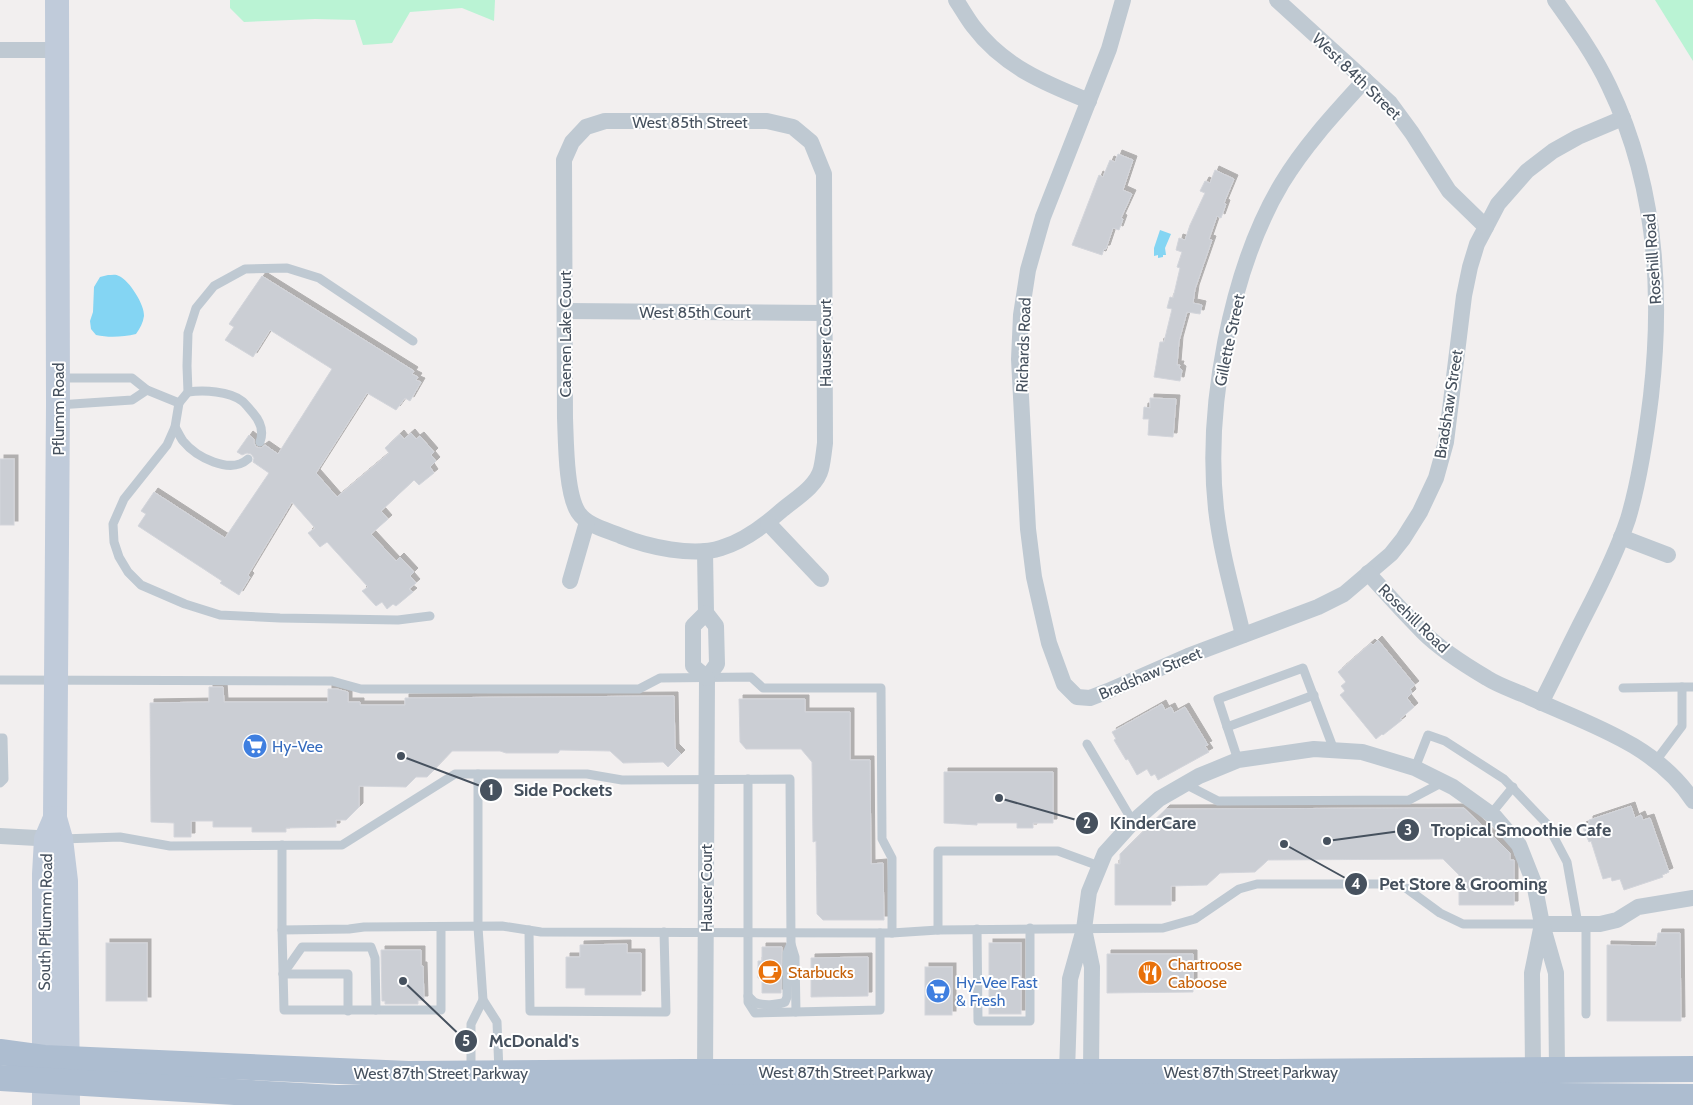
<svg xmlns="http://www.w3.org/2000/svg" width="1693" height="1105" viewBox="0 0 1693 1105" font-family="Cabin,sans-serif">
<defs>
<filter id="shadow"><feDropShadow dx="4" dy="-4" stdDeviation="0" flood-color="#0004"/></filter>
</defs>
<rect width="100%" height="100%" fill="#f2efef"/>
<g fill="#baf3d4">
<polygon points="230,0 495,0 494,21 462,8 410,12 392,43 363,45 355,20 315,19 244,22 230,8"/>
<polygon points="1655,0 1693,0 1693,61"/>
</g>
<g fill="#84d5f3">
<polygon points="1160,230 1171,234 1165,248 1166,255 1163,255 1163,257 1158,258 1158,255 1154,256 1154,248"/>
<path d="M108,275C112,275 116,274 119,276C129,280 145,305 144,316C143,323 140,328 136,334C123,337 109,338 96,335L91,329L90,321L93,312L94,287L100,277Z"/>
</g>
<g fill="#cbced4" stroke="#d3d5db" filter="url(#shadow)">
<polygon points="1118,154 1133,160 1123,190 1132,194 1121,218 1123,219 1119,230 1113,228 1106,249 1104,249 1102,255 1072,245 1099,175 1103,177 1110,160 1115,162"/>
<polygon points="1215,170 1234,179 1224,203 1226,204 1221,218 1217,216 1209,239 1212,240 1195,289 1193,303 1202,305 1200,314 1187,312 1179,341 1177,365 1180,365 1179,368 1182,370 1180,381 1154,377 1160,342 1164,342 1172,309 1167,308 1170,297 1173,298 1180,268 1177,267 1182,252 1176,250 1179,238 1185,240 1190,225 1205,193 1200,191 1205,181 1210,183"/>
<polygon points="262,276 414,371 412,374 418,377 416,380 421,382 410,401 405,398 396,410 367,393 316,473 337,497 389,453 385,448 400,434 404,439 411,433 416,439 420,436 434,452 431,455 436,461 430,467 434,473 419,485 414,480 381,511 388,519 371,534 396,561 400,557 414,572 410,576 416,583 409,589 413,592 396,606 393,604 387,609 382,602 376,606 362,591 368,587 327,542 320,547 308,533 315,528 292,502 248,575 250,577 239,595 220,583 222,581 138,526 146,514 141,511 154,492 225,538 269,473 253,462 254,458 251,454 247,453 242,455 237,452 249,435 254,439 254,443 256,447 261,448 265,445 278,454 332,369 270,330 253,357 225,340 234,327 229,324"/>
<polygon points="1150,398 1176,399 1173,437 1148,435 1149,419 1143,419 1144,407 1150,408"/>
<rect x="0" y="459" width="14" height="66"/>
<polygon points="1378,640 1415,685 1410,689 1412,693 1407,698 1414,707 1400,719 1402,720 1383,735 1382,734 1376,739 1340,695 1345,691 1341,686 1346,682 1338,672 1371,643 1373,645"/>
<polygon points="209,687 223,687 224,702 328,702 328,689 337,689 348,692 348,702 360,702 360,705 405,705 405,698 674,696 675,748 681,754 668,767 663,762 623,763 610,751 560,750 558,753 506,753 500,751 452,751 427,777 416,777 406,787 359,786 359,807 346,820 336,820 336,827 286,828 286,832 252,832 252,827 213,827 213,821 191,821 191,837 174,837 174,823 151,822 150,703 209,702"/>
<polygon points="739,699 805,699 805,712 850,712 850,760 870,760 871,864 883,863 884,920 823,920 817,914 816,841 813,842 812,762 801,749 746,749 740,742"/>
<polygon points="1162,704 1165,710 1171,707 1174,713 1185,707 1208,745 1205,746 1209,752 1158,780 1155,774 1151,776 1147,769 1137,775 1128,759 1126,760 1114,740 1116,739 1112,732"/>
<polygon points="944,772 1053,772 1053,823 1033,823 1033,828 1017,828 1017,823 977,823 977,825 944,823"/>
<polygon points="1631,806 1635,818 1641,815 1643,820 1650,818 1669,872 1662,875 1663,877 1624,890 1620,879 1612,881 1611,877 1603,879 1591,841 1589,842 1582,826 1589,823 1589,820"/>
<polygon points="1464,808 1510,853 1510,860 1514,860 1514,905 1459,905 1459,875 1443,859 1268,860 1255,872 1220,873 1207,885 1171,886 1171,905 1115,905 1115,864 1120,864 1120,854 1166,809"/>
<polygon points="1658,933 1680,933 1681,1021 1607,1021 1607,945 1656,946"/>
<rect x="106" y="943" width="41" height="58"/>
<rect x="989" y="943" width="32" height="71"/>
<polygon points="627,944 627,953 641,953 641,995 585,995 585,988 566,988 566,957 580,957 580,945"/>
<polygon points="762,947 782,947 781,993 762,993 762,978 758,978 758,961 762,961"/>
<polygon points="381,950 421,950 421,966 423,966 424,1000 418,1000 418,1004 385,1004 385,1001 382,1001"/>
<polygon points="1107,954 1193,954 1193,992 1107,993"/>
<polygon points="868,957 868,996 811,997 811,958"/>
<rect x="925" y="967" width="27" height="48"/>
</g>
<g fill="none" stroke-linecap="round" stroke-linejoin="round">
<g stroke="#bfc9d2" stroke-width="9">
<polyline points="58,378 132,378 147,390 179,403 188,392 187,366 188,333 196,308 214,286 245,269 287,268 319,278 413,341"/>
<path d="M188,392C204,390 229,391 242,401C246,404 250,410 253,413C260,421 264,431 260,442"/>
<polyline points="179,403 175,427 167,445 124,499 113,524 114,542 119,557 128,572 141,585 185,604 220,615 280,618 398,620 430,616"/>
<polyline points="58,405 132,400 147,390"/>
<path d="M175,427C178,432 180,437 183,441C196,457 230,475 248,459"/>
<polyline points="0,680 332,681 361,689 639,689 660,678 751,677 763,688 881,688 882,839 892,858 892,933"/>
<polyline points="1623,688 1682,687"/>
<polyline points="1227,727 1314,695"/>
<polyline points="0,738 3,738 4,779 0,783"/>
<polyline points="1087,744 1133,822"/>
<polyline points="1238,760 1218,699 1303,668 1334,750"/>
<polyline points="1655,762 1682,726 1682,687 1693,687"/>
<polyline points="1415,768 1428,735 1445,741 1504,779 1547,824 1567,862 1578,924"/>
<polyline points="478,774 478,927 483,1000 497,1022 499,1072"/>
<polyline points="748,779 748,1002 755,1013 880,1010 880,933"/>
<polyline points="1185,784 1218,801 1409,800 1443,782"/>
<polyline points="1491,814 1513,787"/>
<polyline points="62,839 120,837 170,846 342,845 455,774 587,774 622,780 790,779 791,944 795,957 796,1012"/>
<polyline points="282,845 282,930 349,929 364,927 502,926 541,932 892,933 938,930 1163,928 1195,919 1239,889 1257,884 1391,884 1406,888 1440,913 1463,924 1542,924"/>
<polyline points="1586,924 1586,1014"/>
<polyline points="977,929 978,1021 1030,1021 1030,928"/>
<polyline points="282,930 284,1010 441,1010 441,927"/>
<polyline points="529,930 530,1011 666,1012 664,932"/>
<polyline points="938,930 938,851 1058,851 1099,866"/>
<polyline points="283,974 302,947 371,947 375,958 376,1010"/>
<polyline points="283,974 348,974 348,1011"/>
<path d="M748,996C750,998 752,1000 754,1002C762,1006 778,1005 785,1002L787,997V953L791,944"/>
<polyline points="471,1072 471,1024 483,1000"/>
</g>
<g stroke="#bfc9d2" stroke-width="16">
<path d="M956,0C962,9 967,18 973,26C1003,66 1044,83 1089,101"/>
<polyline points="1123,0 1109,49 1043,217 1028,270 1021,315 1019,359 1028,529 1034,577 1049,643 1064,684 1077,697 1090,698 1108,691 1188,656 1318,607 1344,594 1391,554 1403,539 1420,512 1436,478 1446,442 1464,296 1470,267 1477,244 1486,227 1498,204 1527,171 1553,151 1578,137 1623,118"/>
<polyline points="1277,0 1390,103 1412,133 1449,191 1486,227"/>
<polyline points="0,50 58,50"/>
<path d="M605,121H767L793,127L811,142L824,174L825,443C824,451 823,461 821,469C817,486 795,499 782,510C764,526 744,541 721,548C693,557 648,547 621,536C607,530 587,526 578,512C566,493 566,442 565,418L564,160L572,142L586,127Z"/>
<polyline points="565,311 825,313"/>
<polyline points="768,523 821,579"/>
<polyline points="1621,537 1668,555"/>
<polyline points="705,551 706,613 716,626 717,664 707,678 705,1079"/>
<path d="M1368,573C1386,593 1404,613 1423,632C1441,650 1465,665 1487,678C1498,685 1510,689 1522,694C1582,722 1655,742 1693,801"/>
<polyline points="570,581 587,522"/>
<polyline points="706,613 693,626 693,666 707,678"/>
<path d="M1243,635C1233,593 1221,552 1216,509C1205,409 1230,270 1282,183C1305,145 1335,113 1365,80"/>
<path d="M1541,703C1556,674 1570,644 1585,615C1601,584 1617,552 1628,519C1640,479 1646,437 1651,396C1663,291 1656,183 1609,86C1595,56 1575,28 1555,0"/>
<polyline points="0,836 55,839"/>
<polyline points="1084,929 1089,892 1105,853 1133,822 1159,799 1199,776 1238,760 1314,749 1362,752 1415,768 1453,787 1495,817 1519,845 1534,883 1542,924 1600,924 1617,920 1638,907 1693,898"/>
<polyline points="1533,1069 1532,973 1542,924 1556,973 1557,1070"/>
<polyline points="1067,1072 1070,979 1084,929 1092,967 1091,1071"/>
</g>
<g stroke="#c0cbda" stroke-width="24">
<polyline points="57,0 58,405 55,818 61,839 66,881 68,1105"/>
<polyline points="44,1105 44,874 46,839 55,818"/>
</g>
<g stroke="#adbdd0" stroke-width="26">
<polyline points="0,1052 44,1058 408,1074 684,1072 1275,1072 1693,1069"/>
<polyline points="0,1078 335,1098 705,1098 1446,1095 1693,1097"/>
</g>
</g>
<defs>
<symbol id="supermarket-disc" viewBox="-11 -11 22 22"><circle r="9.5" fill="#3f7fe0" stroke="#fff"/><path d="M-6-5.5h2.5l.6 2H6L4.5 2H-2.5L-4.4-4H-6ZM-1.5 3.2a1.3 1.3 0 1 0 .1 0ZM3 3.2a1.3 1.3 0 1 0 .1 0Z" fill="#fff"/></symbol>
<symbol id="cafe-disc" viewBox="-11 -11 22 22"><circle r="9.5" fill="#e8710a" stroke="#fff"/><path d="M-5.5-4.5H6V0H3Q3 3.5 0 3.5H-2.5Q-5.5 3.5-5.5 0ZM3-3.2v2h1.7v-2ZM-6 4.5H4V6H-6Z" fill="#fff"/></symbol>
<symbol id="restaurant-disc" viewBox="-11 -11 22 22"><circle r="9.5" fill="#e8710a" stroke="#fff"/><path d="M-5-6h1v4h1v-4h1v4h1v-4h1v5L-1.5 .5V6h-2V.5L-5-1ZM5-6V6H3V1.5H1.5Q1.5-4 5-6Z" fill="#fff"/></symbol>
</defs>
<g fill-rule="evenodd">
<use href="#supermarket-disc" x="241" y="732" width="28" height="28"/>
<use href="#cafe-disc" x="756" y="958" width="28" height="28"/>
<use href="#restaurant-disc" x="1136" y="959" width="28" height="28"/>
<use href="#supermarket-disc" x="924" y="977" width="28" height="28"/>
</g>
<g text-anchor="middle" stroke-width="4" stroke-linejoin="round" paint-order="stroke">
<g font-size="16" fill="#46515e" stroke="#fff">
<text transform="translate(1357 76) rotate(44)" y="6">West 84th Street</text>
<text x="690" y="128">West 85th Street</text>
<text transform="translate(1652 259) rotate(-94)" y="6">Rosehill Road</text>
<text x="695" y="318">West 85th Court</text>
<text transform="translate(565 334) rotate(-90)" y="6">Caenen Lake Court</text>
<text transform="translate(1229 340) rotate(-78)" y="6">Gillette Street</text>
<text transform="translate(825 343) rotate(-90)" y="6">Hauser Court</text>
<text transform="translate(1023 345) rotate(-88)" y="6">Richards Road</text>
<text transform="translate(1448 404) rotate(-81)" y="6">Bradshaw Street</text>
<text transform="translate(58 409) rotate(-90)" y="6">Pflumm Road</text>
<text transform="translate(1414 618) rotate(44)" y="6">Rosehill Road</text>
<text transform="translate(1150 673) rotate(-23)" y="6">Bradshaw Street</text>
<text transform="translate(706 888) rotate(-90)" y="6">Hauser Court</text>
<text transform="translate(45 922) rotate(-89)" y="6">South Pflumm Road</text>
<text x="846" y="1078">West 87th Street Parkway</text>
<text x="1251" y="1078">West 87th Street Parkway</text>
<text x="441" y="1079">West 87th Street Parkway</text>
</g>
<g font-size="16" fill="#366cbe" stroke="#fff" text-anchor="start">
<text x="272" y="752">Hy-Vee</text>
<text x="956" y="988">Hy-Vee Fast<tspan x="956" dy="18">&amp; Fresh</tspan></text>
</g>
<g font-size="16" fill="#c56008" stroke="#fff" text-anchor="start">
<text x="1168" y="970">Chartroose<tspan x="1168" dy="18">Caboose</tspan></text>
<text x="788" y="978">Starbucks</text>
</g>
</g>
<path fill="none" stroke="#46515e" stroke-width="2" d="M401 756L491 790M999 798L1087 823M1327 841L1408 830M1284 844L1356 884M403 981L466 1041"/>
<g fill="#46515e" stroke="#fff" stroke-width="2">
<circle cx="401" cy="756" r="5"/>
<circle cx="999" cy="798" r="5"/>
<circle cx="1327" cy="841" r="5"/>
<circle cx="1284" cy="844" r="5"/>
<circle cx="403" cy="981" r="5"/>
<circle cx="491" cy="790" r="12"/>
<circle cx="1087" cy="823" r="12"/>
<circle cx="1408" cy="830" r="12"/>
<circle cx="1356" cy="884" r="12"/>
<circle cx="466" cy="1041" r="12"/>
</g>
<g font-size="15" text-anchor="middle" font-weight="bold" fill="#fff">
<text x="491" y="795">1</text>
<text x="1087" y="828">2</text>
<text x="1408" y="835">3</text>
<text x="1356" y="889">4</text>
<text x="466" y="1046">5</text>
</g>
<g font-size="18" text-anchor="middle" font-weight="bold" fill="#46515e" stroke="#fff" stroke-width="4" stroke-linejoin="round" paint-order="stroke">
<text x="563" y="796">Side Pockets</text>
<text x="1153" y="829">KinderCare</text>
<text x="1521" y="836">Tropical Smoothie Cafe</text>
<text x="1463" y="890">Pet Store &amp; Grooming</text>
<text x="534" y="1047">McDonald's</text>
</g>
</svg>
